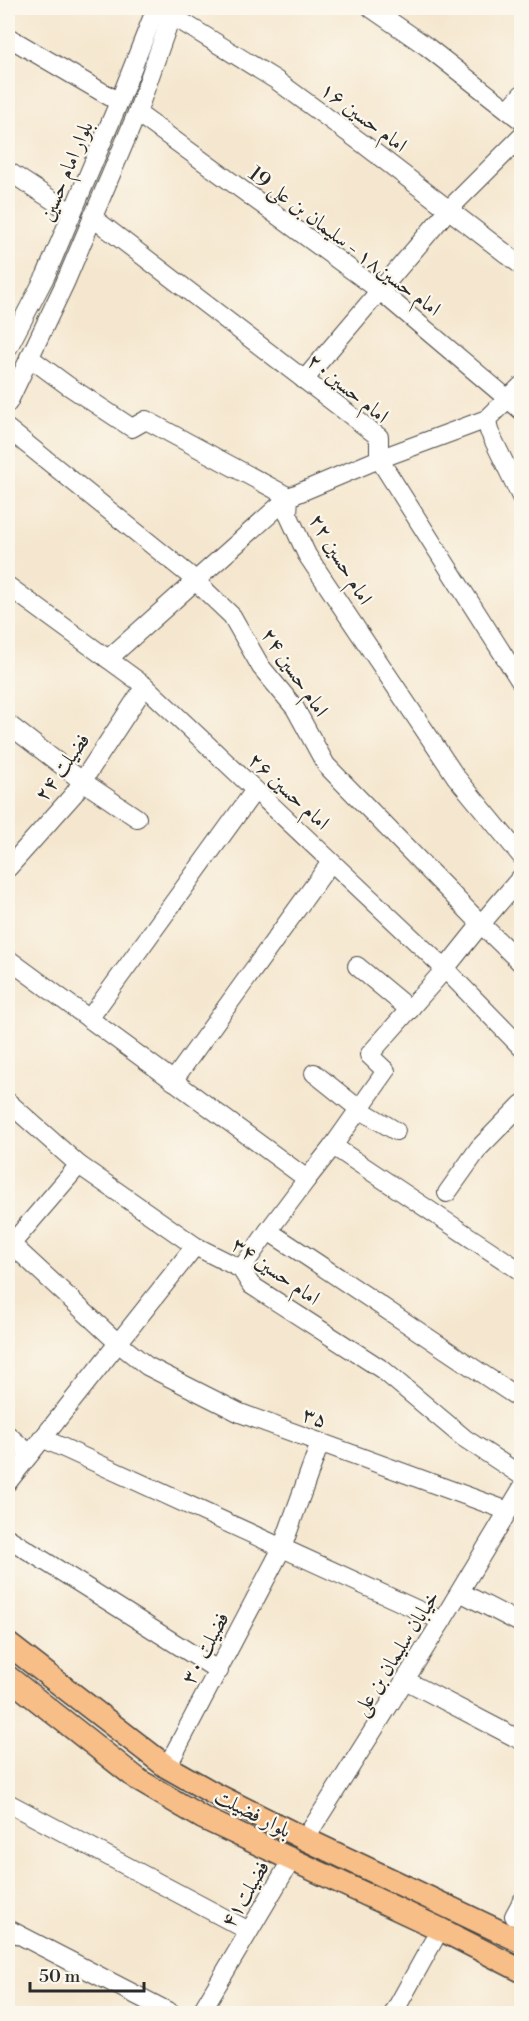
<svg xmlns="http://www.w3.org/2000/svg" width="529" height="2021" viewBox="0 0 529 2021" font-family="'Libre Bodoni',Amiri,serif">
<rect width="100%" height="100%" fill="#fbf7ec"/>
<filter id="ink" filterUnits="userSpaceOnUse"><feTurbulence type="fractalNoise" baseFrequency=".0167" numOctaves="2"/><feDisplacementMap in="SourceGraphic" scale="12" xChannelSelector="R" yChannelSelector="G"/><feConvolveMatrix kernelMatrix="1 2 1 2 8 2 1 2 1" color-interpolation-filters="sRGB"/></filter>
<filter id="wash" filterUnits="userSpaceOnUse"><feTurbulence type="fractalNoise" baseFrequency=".008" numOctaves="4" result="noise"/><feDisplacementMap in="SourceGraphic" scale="24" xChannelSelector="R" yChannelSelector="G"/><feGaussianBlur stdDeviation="1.35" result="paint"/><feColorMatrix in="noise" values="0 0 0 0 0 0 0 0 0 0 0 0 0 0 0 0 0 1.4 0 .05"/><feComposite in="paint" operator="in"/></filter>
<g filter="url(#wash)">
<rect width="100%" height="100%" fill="#f5e7cf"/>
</g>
<g filter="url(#ink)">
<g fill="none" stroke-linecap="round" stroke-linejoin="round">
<defs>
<g id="minor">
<polyline points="371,8 426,46 522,121"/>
<polyline points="171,15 276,80 366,146 522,266"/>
<polyline points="8,37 119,102"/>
<polyline points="508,110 522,94"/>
<polyline points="137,113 379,290 522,411"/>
<polyline points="8,171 72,213"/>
<polyline points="92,217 379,437 379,459 522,684"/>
<polyline points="8,348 46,275 119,102 156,8"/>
<polyline points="29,357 67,385 132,428 146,420 289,497 288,514 307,555 456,777 522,857"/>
<polyline points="304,380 449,209 522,136"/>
<polyline points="522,385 487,419 489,431 522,499"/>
<polyline points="8,403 65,283 137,113 174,8"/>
<polyline points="8,429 188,574 232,616 261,667 295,708 326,765 481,924 445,969 369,1055 386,1071 333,1146"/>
<polyline points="8,586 145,686 445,969 522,1048"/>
<polyline points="108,659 289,497 379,459 487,419"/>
<polyline points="8,724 82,781 137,818"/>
<polyline points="8,868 74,794 145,686"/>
<polyline points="522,876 481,924 522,964"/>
<polyline points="8,959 307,1179 333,1146 522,1272"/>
<polyline points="357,966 410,1010"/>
<polyline points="89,1019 255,790"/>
<polyline points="314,1073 359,1109 396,1131"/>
<polyline points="173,1081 331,862"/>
<polyline points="8,1102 79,1165 195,1246 241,1269 251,1285 383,1370 464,1438 522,1476"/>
<path d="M307,1179L268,1231C353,1286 436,1344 522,1400"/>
<polyline points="447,1193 479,1148 522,1104"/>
<polyline points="8,1241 118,1343 147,1366 240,1413 508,1511"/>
<polyline points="8,1248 79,1165"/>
<polyline points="241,1269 268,1231"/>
<polyline points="8,1435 30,1454"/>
<polyline points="42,1438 442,1621"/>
<polyline points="8,1482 195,1246"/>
<polyline points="8,1538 219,1671"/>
<polyline points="460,1592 522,1624"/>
<polyline points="405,1680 522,1741"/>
<polyline points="167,1767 282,1548 320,1443"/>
<polyline points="8,1803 249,1931"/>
<polyline points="305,1839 442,1621 522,1488"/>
<polyline points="514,1916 522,1901"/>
<polyline points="8,1929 173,2014"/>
<polyline points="200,2014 292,1859"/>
<polyline points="393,2014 440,1929"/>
</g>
<g id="major">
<polyline points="8,1644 167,1767 213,1793 305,1839 522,1942"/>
<polyline points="8,1677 140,1781 203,1818 440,1929 522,1971"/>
</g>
</defs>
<use href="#minor" stroke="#494744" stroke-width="20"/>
<use href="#major" stroke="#494744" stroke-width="25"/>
<use href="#minor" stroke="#fff" stroke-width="18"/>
<use href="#major" stroke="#f7be88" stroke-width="22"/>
</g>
</g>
<g text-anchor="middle" stroke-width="4.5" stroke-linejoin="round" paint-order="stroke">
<g font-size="21" fill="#2b2b2b" stroke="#fbf7ec">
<text transform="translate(364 117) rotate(37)" y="7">امام حسین ۱۶</text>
<text transform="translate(66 171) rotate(-67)" y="7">بلوار امام حسین</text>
<text transform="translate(345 241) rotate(37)" y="7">امام حسین۱۸ - سلیمان بن علی 19</text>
<text transform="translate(348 388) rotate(39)" y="7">امام حسین۲۰</text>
<text transform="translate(341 559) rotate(59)" y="7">امام حسین ۲۲</text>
<text transform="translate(295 672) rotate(56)" y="7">امام حسین ۲۴</text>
<text transform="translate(62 767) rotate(-54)" y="7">فضیلت ۲۴</text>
<text transform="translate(289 791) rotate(43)" y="7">امام حسین ۲۶</text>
<text transform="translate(276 1271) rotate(35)" y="7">امام حسین ۳۴</text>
<text transform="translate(315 1417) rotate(20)" y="7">۳۵</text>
<text transform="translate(205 1648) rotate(-62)" y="7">فضیلت ۳۰</text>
<text transform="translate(396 1653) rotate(-58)" y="7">خیابان سلیمان بن علی</text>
<text transform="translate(253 1813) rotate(27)" y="7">بلوار فضیلت</text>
<text transform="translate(245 1894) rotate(-59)" y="7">فضیلت۴۱</text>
</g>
</g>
<rect width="529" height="2021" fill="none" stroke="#fbf7ec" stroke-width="30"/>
<path d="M30 1982v9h114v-9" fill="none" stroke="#2b2b2b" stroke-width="3"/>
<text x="39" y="1982" font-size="18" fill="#2b2b2b" stroke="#fbf7ec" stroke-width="4.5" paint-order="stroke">50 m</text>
</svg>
